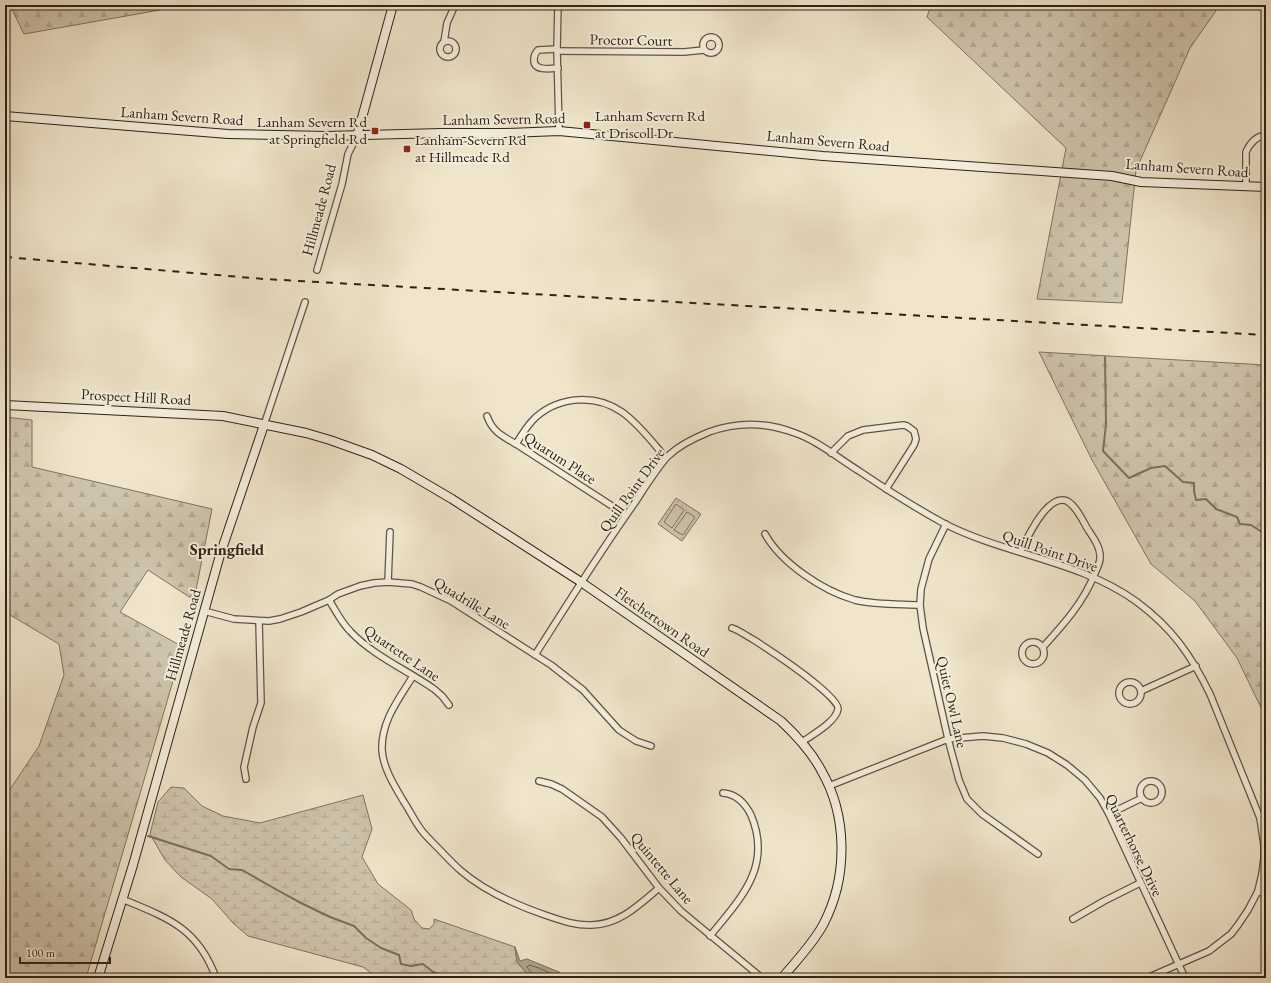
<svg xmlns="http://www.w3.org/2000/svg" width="1271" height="983" viewBox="0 0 1271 983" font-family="'EB Garamond',serif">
<defs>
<pattern id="grass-dots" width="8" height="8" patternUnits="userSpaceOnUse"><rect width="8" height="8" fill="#cfc4ad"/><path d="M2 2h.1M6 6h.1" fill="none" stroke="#b2a894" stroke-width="1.8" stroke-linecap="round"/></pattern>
<pattern id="forest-firs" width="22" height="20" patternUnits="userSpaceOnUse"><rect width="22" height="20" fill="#cfc4ad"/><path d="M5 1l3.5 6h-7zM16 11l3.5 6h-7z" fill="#b2a894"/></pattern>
<pattern id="wetland-marsh" width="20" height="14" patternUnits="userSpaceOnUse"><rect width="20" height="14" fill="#cfc4ad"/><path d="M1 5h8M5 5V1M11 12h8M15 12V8" fill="none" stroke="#b2a894"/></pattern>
</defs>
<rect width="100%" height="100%" fill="#f0e5cb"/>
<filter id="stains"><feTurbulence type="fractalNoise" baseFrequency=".005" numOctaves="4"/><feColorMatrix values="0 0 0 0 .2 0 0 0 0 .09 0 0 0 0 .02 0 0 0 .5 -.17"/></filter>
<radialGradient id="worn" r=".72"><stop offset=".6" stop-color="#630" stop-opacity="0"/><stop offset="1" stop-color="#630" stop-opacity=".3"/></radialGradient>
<polygon fill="url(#grass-dots)" stroke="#7e7462" points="676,498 701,514 682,541 658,524"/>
<g fill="url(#forest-firs)" stroke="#7e7462">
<polygon points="10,5 162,5 160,10 24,34"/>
<polygon points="931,5 1220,5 1190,48 1136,170 1122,303 1037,299 1066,148 927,17"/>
<polygon points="1039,352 1266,365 1266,718 1237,658 1195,601 1151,564 1092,460"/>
<polygon points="5,417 32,420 32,467 212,509 194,600 148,570 120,612 183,647 86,978 5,978 5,797 39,746 64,675 59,644 5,612"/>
</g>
<polygon fill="url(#wetland-marsh)" stroke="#7e7462" points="171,787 184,788 202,806 223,816 260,823 363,795 372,829 362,857 378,884 411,910 414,919 422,928 429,929 434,924 434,919 515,947 517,962 531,978 378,978 363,967 248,936 233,923 212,899 181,877 165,860 150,834 158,802"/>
<g fill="#cfc4ad" stroke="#7e7462">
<polygon points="676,504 684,510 672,528 664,522"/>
<polygon points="687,512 695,517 683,535 674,530"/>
</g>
<polygon fill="#ada38e" stroke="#79705f" points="515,947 520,961 527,959 559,972 568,978 531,978 517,962"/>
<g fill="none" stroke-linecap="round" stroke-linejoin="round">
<polyline stroke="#6c6353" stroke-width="1" points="533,978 533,975 527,967 529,965 539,968 561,978"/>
<g stroke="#79705f" stroke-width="2">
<polyline points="1105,357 1106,424 1103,451 1129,478 1151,468 1165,466 1183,482 1194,483 1194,491 1196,500 1206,499 1216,509 1237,517 1240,524 1251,525 1262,532 1265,550 1266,551"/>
<polyline points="148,836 211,856 229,869 242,870 279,891 301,903 330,917 354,926 366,938 381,948 399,955 401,964 411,966 423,964 433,972 442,975 444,978"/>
</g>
<defs>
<g id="street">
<polyline points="558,5 557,49 559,131"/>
<circle cx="711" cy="45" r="8"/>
<circle cx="448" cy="49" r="8"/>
<polyline points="444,42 447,23 455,5"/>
<path d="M557,49L538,50C535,53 534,55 534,59C533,71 549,69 558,68"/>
<polyline points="557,51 684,52 704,50"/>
<path d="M1246,186V152C1250,143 1257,136 1266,135"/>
<polyline points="317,270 342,184 348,154 357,136"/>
<path d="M487,416C492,431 502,436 516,444L626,515"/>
<polyline points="264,425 305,302"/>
<path d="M516,444C522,434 528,424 536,417C560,396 596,394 622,412C639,424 653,443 666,458"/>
<polyline points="831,453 848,436 863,430 903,425 907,426 914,431 916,439 914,445 886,489"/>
<polyline points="946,524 929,559 921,589 920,605 923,628 948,739 959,780 967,799 982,814 1038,854"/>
<path d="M765,534C781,563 823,591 855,600C876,605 899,604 920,605"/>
<path d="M1020,552C1027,539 1047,493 1067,501C1076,506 1082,519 1087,528C1092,536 1101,547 1100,558C1100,563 1097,568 1095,573C1084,602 1063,625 1043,647"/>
<polyline points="388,582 390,532"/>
<path d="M329,600C336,611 341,622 350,631C372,655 407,670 434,689L442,696L449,705"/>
<polyline points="204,611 234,619 269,621 280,619 301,612 329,600 338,594 360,586 374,583 388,582 412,584 421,587 451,601 551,665 583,690 619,730 636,741 651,746"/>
<path d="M732,628C747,633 841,696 838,709C836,722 812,735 802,742"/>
<circle cx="1033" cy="653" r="11"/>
<path d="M535,655C567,605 599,553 634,504C644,489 655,471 667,457C678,446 694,438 709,432C737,422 766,422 795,433C818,441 838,458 859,471C887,490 916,508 945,524C1006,555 1081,561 1137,602C1172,628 1191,655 1210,694L1260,818L1264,845V858L1262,874L1258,891L1248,910L1238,925L1231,934L1209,951L1147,978"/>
<path d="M413,676C399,699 381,721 382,750C383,768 395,787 404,802C410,811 415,822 422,831C426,836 431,841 436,846C444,854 451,862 460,870C483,890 516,905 545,915C560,920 575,926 592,925C620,924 639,905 659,888"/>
<circle cx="1130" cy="693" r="11"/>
<polyline points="1141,691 1196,666"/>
<polyline points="246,779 244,767 253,727 261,703 259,621"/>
<polyline points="539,781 551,784 562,789 602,817 621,838 659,888 681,911 762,978"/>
<circle cx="1151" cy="792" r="11"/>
<polyline points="829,786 948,739 983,736 1003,738 1026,744 1048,753 1067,765 1085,780 1100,798 1109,814 1185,978"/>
<polyline points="1109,814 1142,798"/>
<polyline points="1260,818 1266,816"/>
<polyline points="1258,891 1266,895"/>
<path d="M122,899C168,918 198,928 216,978"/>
<polyline points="1073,919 1104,901 1140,883"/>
<path d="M710,936C740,899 773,867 751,815C745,803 737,794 723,793"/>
</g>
<g id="secondary">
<polyline points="5,116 228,134 326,136 441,133 506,133 559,131 823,156 1112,176 1141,182 1266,187"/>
<polyline points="357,136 393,5"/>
<path d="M5,405L223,416L306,433L330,440L372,455L401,469L452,499L581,582L781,721C797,736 811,751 821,770C848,816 848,878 823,925C812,945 796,961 782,978"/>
<polyline points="98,978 133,865 220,555 264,425"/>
</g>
</defs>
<use href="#street" stroke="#5d5445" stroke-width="8"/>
<use href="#secondary" stroke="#2c2318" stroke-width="10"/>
<use href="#street" stroke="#f5eedd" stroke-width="5.5"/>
<use href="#secondary" stroke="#f5eedd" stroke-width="8"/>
<polyline stroke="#2c2318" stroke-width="2" stroke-dasharray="7 7" stroke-linecap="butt" points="5,257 264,279 1266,335"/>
</g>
<g fill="#8f2418" stroke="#f5eedd" stroke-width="1.5">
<rect x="583" y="121" width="8" height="8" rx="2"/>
<rect x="371" y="127" width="8" height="8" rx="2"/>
<rect x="403" y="145" width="8" height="8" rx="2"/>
</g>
<g text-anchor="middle" stroke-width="4" stroke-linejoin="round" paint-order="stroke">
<g font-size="15" fill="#2c2318" stroke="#f5eedd">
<text transform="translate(631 40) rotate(1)" y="5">Proctor Court</text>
<text transform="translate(182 116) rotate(4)" y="5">Lanham Severn Road</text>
<text transform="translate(504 119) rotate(-1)" y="5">Lanham Severn Road</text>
<text transform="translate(828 141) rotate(5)" y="5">Lanham Severn Road</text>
<text transform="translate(1187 168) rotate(4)" y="5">Lanham Severn Road</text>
<text transform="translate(319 210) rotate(-75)" y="5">Hillmeade Road</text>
<text transform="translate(136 397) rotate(3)" y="5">Prospect Hill Road</text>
<text transform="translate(560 458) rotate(33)" y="5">Quarum Place</text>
<text transform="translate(632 490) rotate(-54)" y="5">Quill Point Drive</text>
<text transform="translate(1050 551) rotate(19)" y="5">Quill Point Drive</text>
<text transform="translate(472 603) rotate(31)" y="5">Quadrille Lane</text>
<text transform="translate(662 622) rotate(35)" y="5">Fletchertown Road</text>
<text transform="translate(183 635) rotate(-74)" y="5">Hillmeade Road</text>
<text transform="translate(402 653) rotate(34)" y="5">Quartette Lane</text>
<text transform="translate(952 702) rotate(77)" y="5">Quiet Owl Lane</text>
<text transform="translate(1134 845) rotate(64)" y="5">Quarterhorse Drive</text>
<text transform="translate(662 868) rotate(50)" y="5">Quintette Lane</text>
</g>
<g font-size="15" fill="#2c2318" stroke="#f5eedd" text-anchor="start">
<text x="595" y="121">Lanham Severn Rd<tspan x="595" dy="17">at Driscoll Dr</tspan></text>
<text x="367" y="127" text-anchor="end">Lanham Severn Rd<tspan x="367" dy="17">at Springfield Rd</tspan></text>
<text x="415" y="145">Lanham-Severn Rd<tspan x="415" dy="17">at Hillmeade Rd</tspan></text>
</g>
<g font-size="16" font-weight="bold" fill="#2c2318" stroke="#f5eedd">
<text x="227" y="555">Springfield</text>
</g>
</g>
<rect width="1271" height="983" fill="none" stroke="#f0e5cb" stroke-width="20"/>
<rect x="6" y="6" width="1259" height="971" fill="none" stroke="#2c2318" stroke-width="2"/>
<rect x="10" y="10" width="1251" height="963" fill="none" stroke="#2c2318"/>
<path d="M20 957v6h90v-6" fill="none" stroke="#2c2318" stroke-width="2"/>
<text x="26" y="957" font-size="12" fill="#2c2318" stroke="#f5eedd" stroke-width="3" paint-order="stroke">100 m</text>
<rect width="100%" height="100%" filter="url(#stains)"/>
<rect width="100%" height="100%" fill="url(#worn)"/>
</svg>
